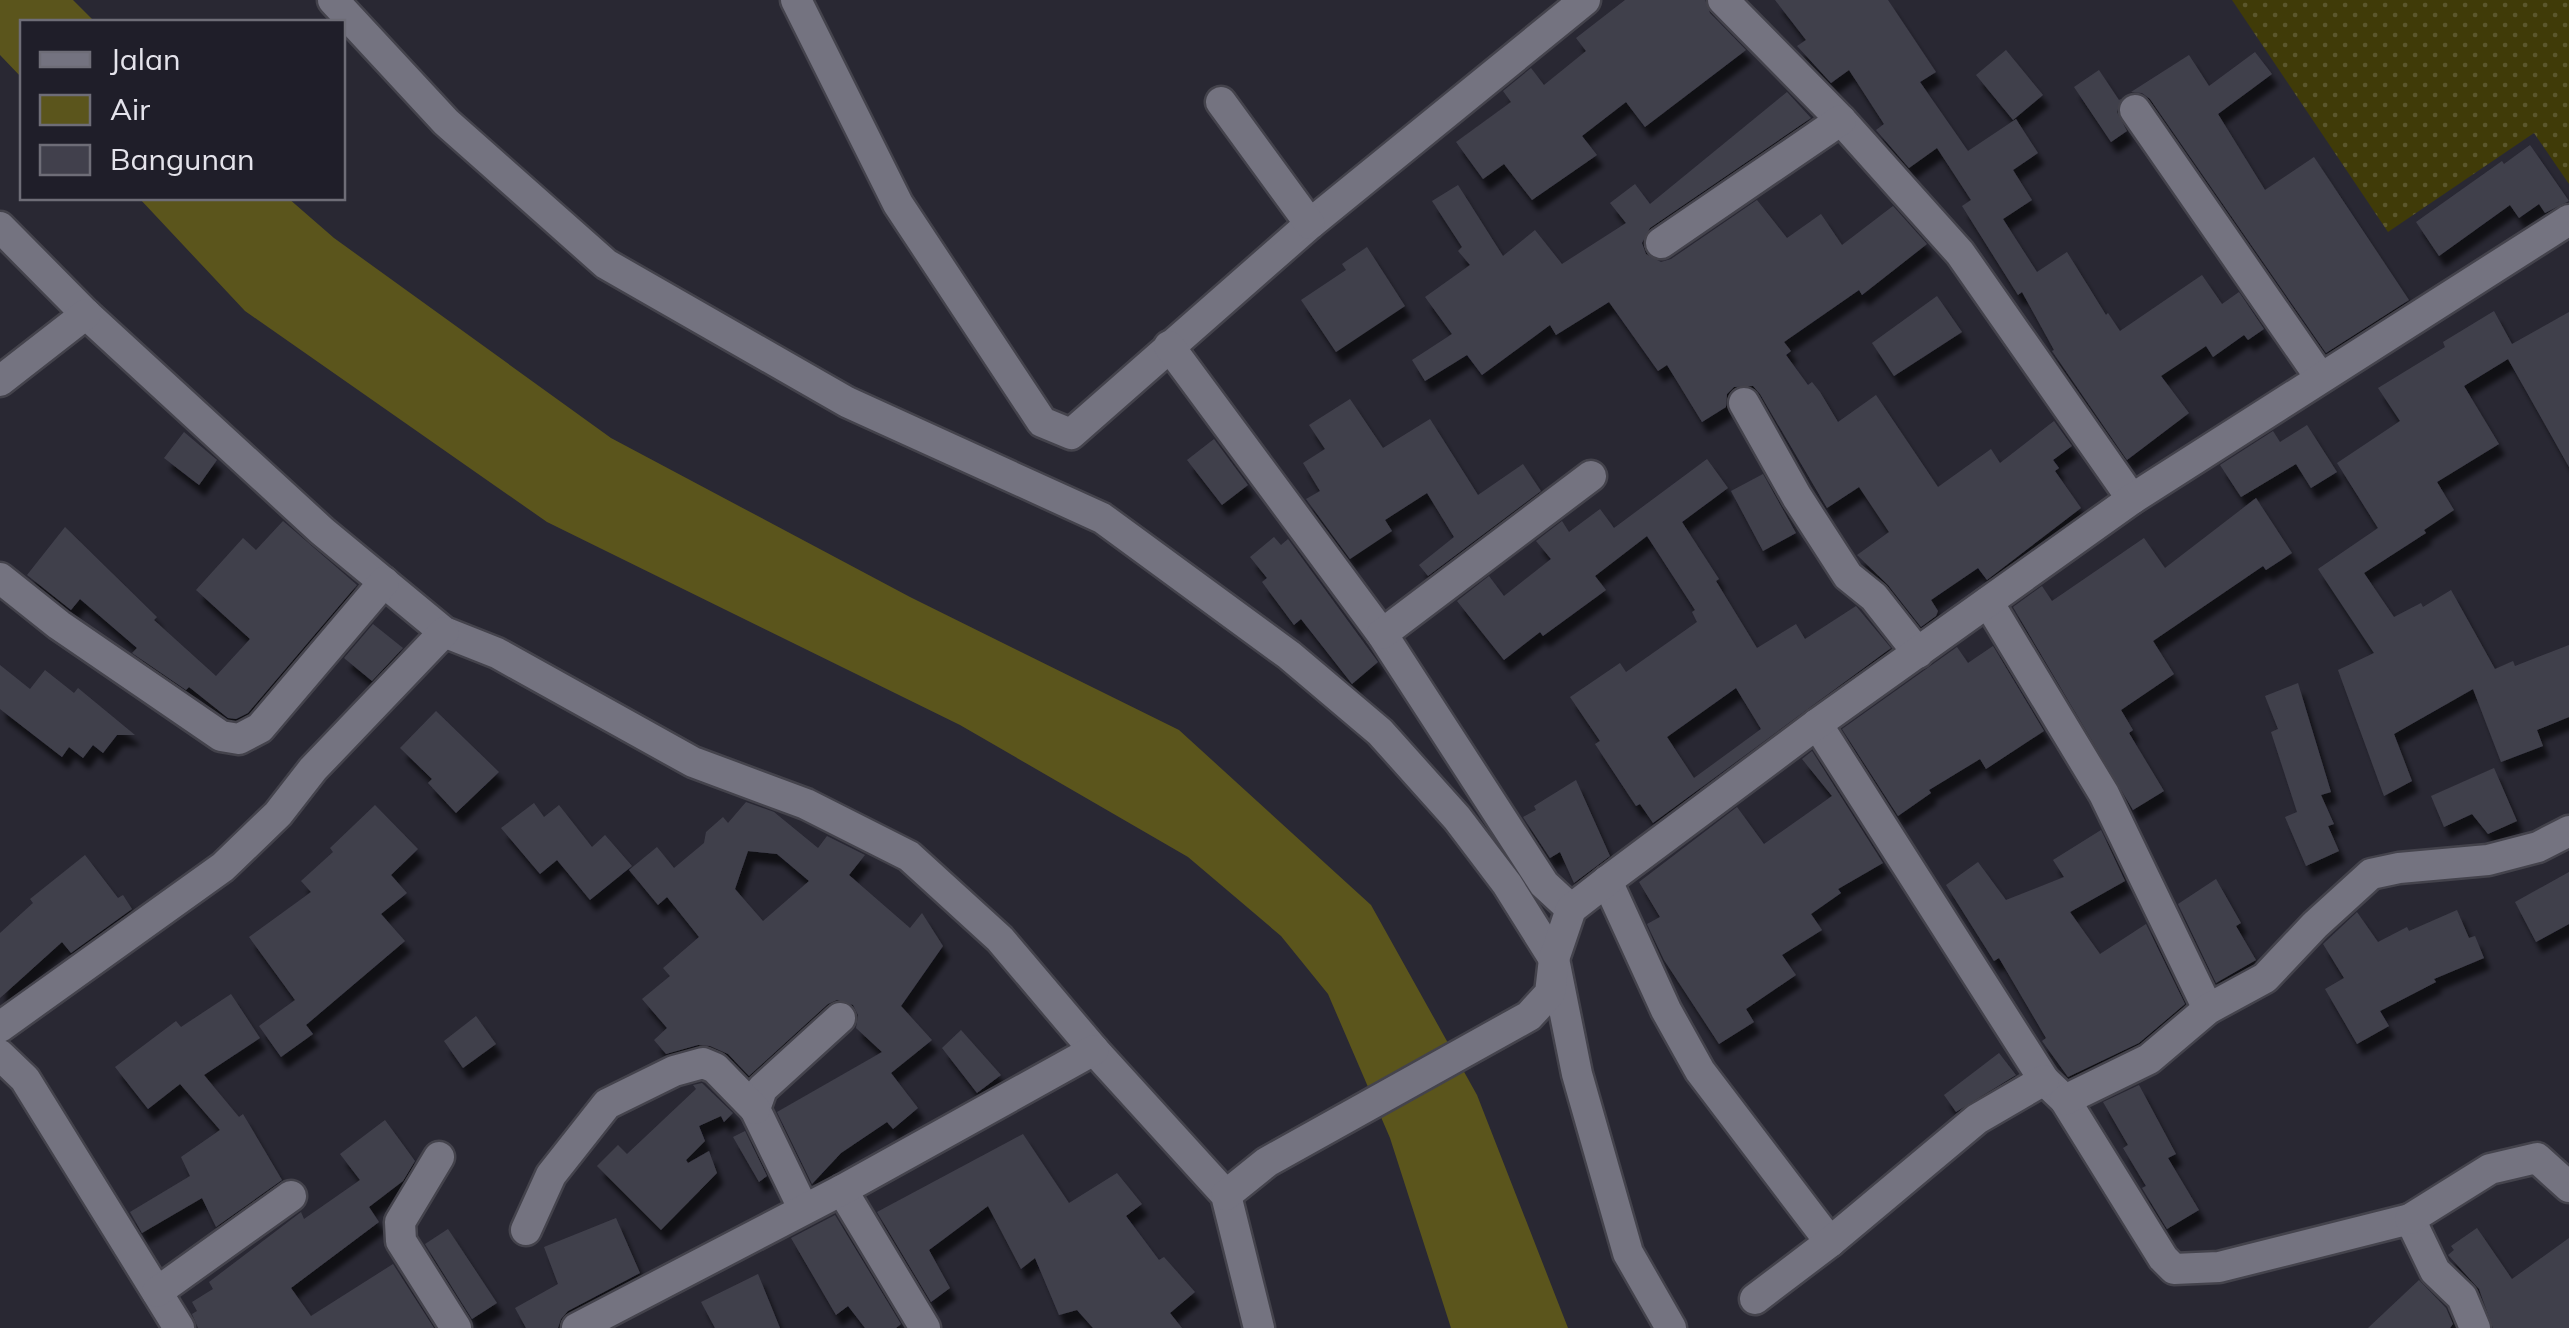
<svg xmlns="http://www.w3.org/2000/svg" width="2569" height="1328" viewBox="0 0 2569 1328" font-family="Mulish,sans-serif">
<defs>
<pattern id="grass-dots" width="8" height="8" patternUnits="userSpaceOnUse" patternTransform="scale(2.5)"><rect width="8" height="8" fill="#403b08"/><path d="M2 2h.1M6 6h.1" fill="none" stroke="#5b572c" stroke-width="1.8" stroke-linecap="round"/></pattern>
<filter id="shadow"><feDropShadow dx="6" dy="11" stdDeviation="2.5" flood-color="#0009"/></filter>
</defs>
<rect width="100%" height="100%" fill="#292833"/>
<polygon fill="url(#grass-dots)" points="2232,0 2569,0 2569,184 2534,133 2388,232"/>
<g fill="#5b551c">
<polygon points="0,0 73,0 95,22 22,22 22,78 0,55"/>
<polygon points="139,198 288,198 334,238 611,438 910,597 1179,730 1371,905 1477,1095 1568,1328 1451,1328 1390,1138 1328,994 1281,936 1188,857 960,725 547,522 245,311"/>
</g>
<g fill="#41404c" fill-rule="evenodd" filter="url(#shadow)">
<polygon points="1625,0 1705,0 1710,13 1746,50 1645,127 1626,102 1582,136 1597,155 1532,200 1504,164 1483,179 1456,142 1511,102 1503,91 1531,68 1544,85 1586,51 1576,38"/>
<polygon points="1775,0 1888,0 1936,72 1920,82 1968,151 2016,119 2038,153 2013,170 2032,200 2003,219 2037,272 2067,252 2106,315 2108,313 2120,331 2202,275 2222,304 2239,292 2264,329 2248,340 2244,335 2213,357 2206,346 2161,376 2189,413 2127,460 2052,351 2054,350 2022,292 2018,295 1962,206 1971,200 1937,148 1909,168 1876,130 1884,124 1849,70 1831,83 1797,46 1806,40"/>
<polygon points="2006,50 2043,95 2013,120 1976,75"/>
<polygon points="2255,52 2272,74 2218,114 2265,190 2314,157 2409,300 2326,353 2150,99 2142,93 2131,92 2189,55 2209,86"/>
<polygon points="2099,70 2119,100 2121,99 2117,112 2127,131 2111,142 2074,87"/>
<polygon points="1787,92 1811,118 1650,228 1642,243 1646,254 1661,262 1671,259 1757,200 1787,238 1821,214 1842,245 1893,206 1927,244 1862,295 1859,290 1784,342 1791,351 1786,355 1808,385 1812,382 1820,392 1838,422 1876,395 1938,487 1991,449 2000,463 2054,421 2072,446 2053,460 2059,468 2055,471 2081,508 1987,580 1978,568 1931,600 1938,611 1936,616 1921,627 1888,585 1857,555 1889,532 1859,487 1827,508 1760,394 1753,386 1734,387 1727,394 1726,407 1702,422 1667,365 1658,371 1609,302 1556,335 1550,325 1482,375 1467,355 1425,381 1412,360 1452,334 1425,297 1470,265 1458,251 1462,247 1432,201 1458,185 1503,256 1535,230 1562,264 1626,223 1610,203 1635,184 1650,204"/>
<polygon points="2530,145 2569,201 2545,213 2539,204 2519,218 2510,205 2439,256 2416,222 2502,161 2504,164"/>
<polygon points="1367,247 1405,306 1336,352 1301,300 1346,270 1342,264"/>
<polygon points="1937,296 1962,332 1894,376 1872,343"/>
<polygon points="2494,311 2512,344 2569,312 2569,467 2508,359 2464,386 2499,444 2437,482 2454,510 2424,530 2426,533 2364,573 2394,617 2421,603 2423,607 2451,590 2495,669 2513,661 2515,666 2569,645 2569,717 2537,730 2543,746 2501,762 2473,689 2394,734 2412,781 2384,796 2338,670 2374,653 2318,569 2378,528 2337,463 2400,421 2378,388 2445,347 2443,342"/>
<polygon points="1350,399 1383,448 1430,419 1478,495 1523,464 1541,491 1428,576 1419,565 1454,537 1427,493 1385,520 1392,531 1350,559 1306,499 1320,491 1303,463 1325,449 1309,425"/>
<polygon points="2307,425 2337,472 2311,488 2296,464 2241,497 2220,465 2273,431 2280,442"/>
<polygon points="184,432 217,460 199,485 164,458"/>
<polygon points="1214,439 1248,485 1222,505 1187,460"/>
<path d="M1707,459L1728,488L1682,522L1719,579L1716,581L1757,648L1796,624L1805,639L1856,606L1891,648L1653,823L1640,804L1636,806L1595,744L1600,741L1570,697L1620,663L1626,672L1697,622L1692,612L1695,610L1647,536L1595,576L1606,590L1543,636L1540,632L1504,660L1457,601L1489,576L1504,596L1551,559L1536,541L1562,521L1569,532L1600,509L1614,528ZM1736,688L1761,729L1694,778L1667,737Z"/>
<polygon points="1763,474 1796,533 1763,551 1731,491"/>
<polygon points="2256,498 2292,553 2266,570 2263,566 2153,641 2174,674 2121,710 2133,730 2129,733 2164,791 2133,810 2013,607 2042,586 2052,601 2144,538 2165,568"/>
<polygon points="283,521 357,585 248,713 236,719 228,718 189,687 186,690 132,653 137,648 80,599 71,610 27,575 65,527 157,617 154,620 216,676 250,639 196,590 243,538 256,550"/>
<polygon points="1274,537 1281,545 1288,539 1378,662 1352,684 1301,619 1294,625 1262,582 1267,578 1250,557"/>
<polygon points="373,624 403,648 372,681 344,658"/>
<polygon points="1993,646 2044,731 1986,769 1980,759 1929,790 1931,793 1898,816 1842,729 1957,647 1968,663"/>
<polygon points="0,665 30,689 45,670 74,693 78,688 135,735 117,735 103,753 93,745 83,758 69,747 62,757 0,709"/>
<polygon points="2298,683 2331,792 2321,795 2334,824 2328,826 2339,851 2306,866 2285,817 2297,812 2271,732 2278,729 2265,696"/>
<polygon points="436,711 499,772 456,813 428,783 432,779 400,748"/>
<polygon points="1812,751 1883,863 1838,889 1841,893 1811,914 1822,930 1782,955 1796,975 1746,1009 1754,1022 1719,1044 1664,960 1647,924 1660,917 1639,882 1737,807 1764,844 1832,796 1802,759"/>
<polygon points="2494,768 2517,821 2488,834 2472,814 2444,827 2431,796"/>
<polygon points="1576,780 1610,856 1574,883 1560,852 1550,858 1523,817 1536,810 1534,806"/>
<path d="M746,802L774,812L818,848L827,836L865,855L849,875L910,928L922,913L943,946L901,1006L932,1040L891,1073L918,1108L893,1129L887,1122L841,1153L812,1184L777,1112L882,1052L856,1028L858,1015L853,1005L837,1000L828,1004L749,1076L728,1054L710,1046L698,1045L666,1054L654,1040L667,1028L642,999L670,976L663,968L699,937L667,897L658,905L629,870L657,847L674,868L704,843L706,832L723,817L728,823ZM748,851L777,854L809,881L763,921L735,889Z"/>
<polygon points="534,803 544,817 559,805 592,847 605,835 632,866 590,900 557,860 540,874 501,828"/>
<polygon points="375,805 418,849 391,875 407,893 381,914 405,941 306,1025 313,1034 281,1057 259,1026 295,1000 249,937 311,892 301,881 333,852 330,848"/>
<polygon points="2101,830 2125,881 2070,912 2100,954 2146,924 2185,1004 2139,1043 2068,1077 2042,1041 2046,1038 1999,958 1994,961 1946,885 1978,862 2006,900 2064,877 2053,860"/>
<polygon points="85,855 118,898 123,895 132,909 71,953 62,942 0,998 0,933 33,903 30,899"/>
<polygon points="2569,872 2569,924 2536,942 2515,902"/>
<polygon points="2216,879 2241,923 2236,926 2256,960 2216,983 2178,904"/>
<polygon points="2457,910 2469,938 2475,936 2484,958 2434,979 2436,982 2380,1011 2389,1026 2357,1044 2325,989 2344,978 2323,944 2357,912 2378,942 2407,927 2409,931"/>
<polygon points="231,994 260,1038 204,1075 239,1117 243,1114 282,1180 216,1227 202,1198 142,1233 130,1212 190,1176 181,1157 220,1130 180,1084 148,1109 115,1067 176,1021 181,1027"/>
<polygon points="476,1016 496,1044 463,1068 444,1041"/>
<polygon points="961,1030 1001,1075 977,1093 942,1048"/>
<polygon points="1999,1053 2016,1075 1956,1112 1944,1095"/>
<polygon points="702,1083 733,1113 724,1122 721,1116 699,1126 705,1141 686,1160 688,1163 709,1151 717,1173 661,1230 597,1166 618,1145 627,1154 696,1089 693,1085"/>
<polygon points="2139,1085 2176,1154 2168,1158 2199,1210 2167,1229 2142,1188 2146,1186 2123,1148 2128,1145 2103,1102"/>
<polygon points="385,1120 415,1161 403,1181 369,1207 379,1222 291,1288 311,1316 393,1264 434,1328 198,1328 192,1314 197,1311 192,1302 213,1289 209,1282 301,1212 304,1219 360,1180 340,1154"/>
<polygon points="745,1131 767,1176 759,1182 733,1137"/>
<polygon points="1023,1134 1069,1203 1117,1173 1142,1204 1126,1216 1159,1260 1164,1257 1195,1292 1170,1313 1182,1328 1093,1328 1077,1310 1059,1315 1035,1258 1021,1269 988,1206 929,1250 950,1288 931,1302 877,1212"/>
<polygon points="835,1215 901,1324 896,1328 865,1328 848,1306 836,1315 791,1238"/>
<polygon points="616,1218 640,1273 568,1311 561,1319 558,1328 526,1328 515,1308 558,1284 544,1247"/>
<polygon points="2477,1228 2512,1279 2569,1238 2569,1328 2493,1328 2479,1289 2448,1255 2454,1250 2451,1246"/>
<polygon points="448,1229 497,1303 472,1319 425,1244"/>
<polygon points="758,1274 780,1328 715,1328 701,1302"/>
<polygon points="2419,1280 2446,1308 2453,1324 2450,1328 2368,1328"/>
</g>
<g fill="none" stroke-linecap="round" stroke-linejoin="round">
<defs>
<g id="minor">
<polyline points="333,0 446,122 606,264 847,402 1102,518 1289,655 1380,732 1457,818 1507,884 1554,959 1577,1074 1628,1253 1671,1328"/>
<polyline points="796,0 898,204 1042,422 1071,434 1310,224 1585,0"/>
<polyline points="1723,0 1841,120 1960,253 2132,499"/>
<polyline points="1221,102 1310,224"/>
<polyline points="2135,110 2320,377"/>
<polyline points="0,227 86,314 322,531 444,632 497,653 693,762 806,804 909,856 1000,939 1094,1050 1226,1195 1259,1328"/>
<polyline points="1661,243 1841,120"/>
<polyline points="1169,346 1382,634 1544,884 1571,909"/>
<polyline points="0,381 86,314"/>
<polyline points="1744,403 1797,497 1848,576 1874,597 1918,653"/>
<polyline points="0,578 59,625 221,736 239,739 260,728 384,582"/>
<polyline points="1988,602 2104,794 2208,1009"/>
<polyline points="1382,634 1591,476"/>
<polyline points="1817,724 2044,1080 2065,1100 2163,1258 2174,1269 2219,1267 2410,1219 2435,1271 2462,1297 2475,1328"/>
<polyline points="1607,881 1666,1010 1700,1071 1830,1242"/>
<polyline points="0,1027 223,867 278,814 313,769 444,632"/>
<polyline points="0,1055 25,1079 179,1328"/>
<polyline points="2065,1100 2149,1059 2208,1009 2265,978 2315,925 2371,874 2399,868 2488,860 2538,847 2569,831"/>
<polyline points="439,1157 400,1222 401,1241 456,1328"/>
<polyline points="842,1190 925,1328"/>
<polyline points="1226,1195 1267,1162 1529,1016 1550,993 1554,959 1571,909 1607,881 1817,724 2132,499 2569,220"/>
<polyline points="803,1208 755,1109 762,1089 840,1018"/>
<polyline points="2410,1219 2490,1169 2537,1158 2569,1187"/>
<polyline points="526,1230 551,1175 607,1104 674,1071 703,1063 715,1068 755,1109"/>
<polyline points="157,1292 291,1196"/>
<polyline points="1755,1299 1830,1242 1977,1119 2044,1080"/>
<polyline points="577,1328 842,1190 1094,1050"/>
</g>
</defs>
<use href="#minor" stroke="#44434c" stroke-width="35"/>
<use href="#minor" stroke="#747380" stroke-width="30"/>
</g>
<rect x="20" y="20" width="325" height="180" fill="#1f1e29" stroke="#6e6d77" stroke-width="2.5"/>
<rect x="40" y="52" width="50" height="15" fill="#747380" stroke="#6e6d77" stroke-width="2.5"/>
<text x="110" y="70" font-size="30" fill="#e4e3eb">Jalan</text>
<rect x="40" y="95" width="50" height="30" fill="#5b551c" stroke="#6e6d77" stroke-width="2.5"/>
<text x="110" y="120" font-size="30" fill="#e4e3eb">Air</text>
<rect x="40" y="145" width="50" height="30" fill="#41404c" stroke="#6e6d77" stroke-width="2.5"/>
<text x="110" y="170" font-size="30" fill="#e4e3eb">Bangunan</text>
</svg>
